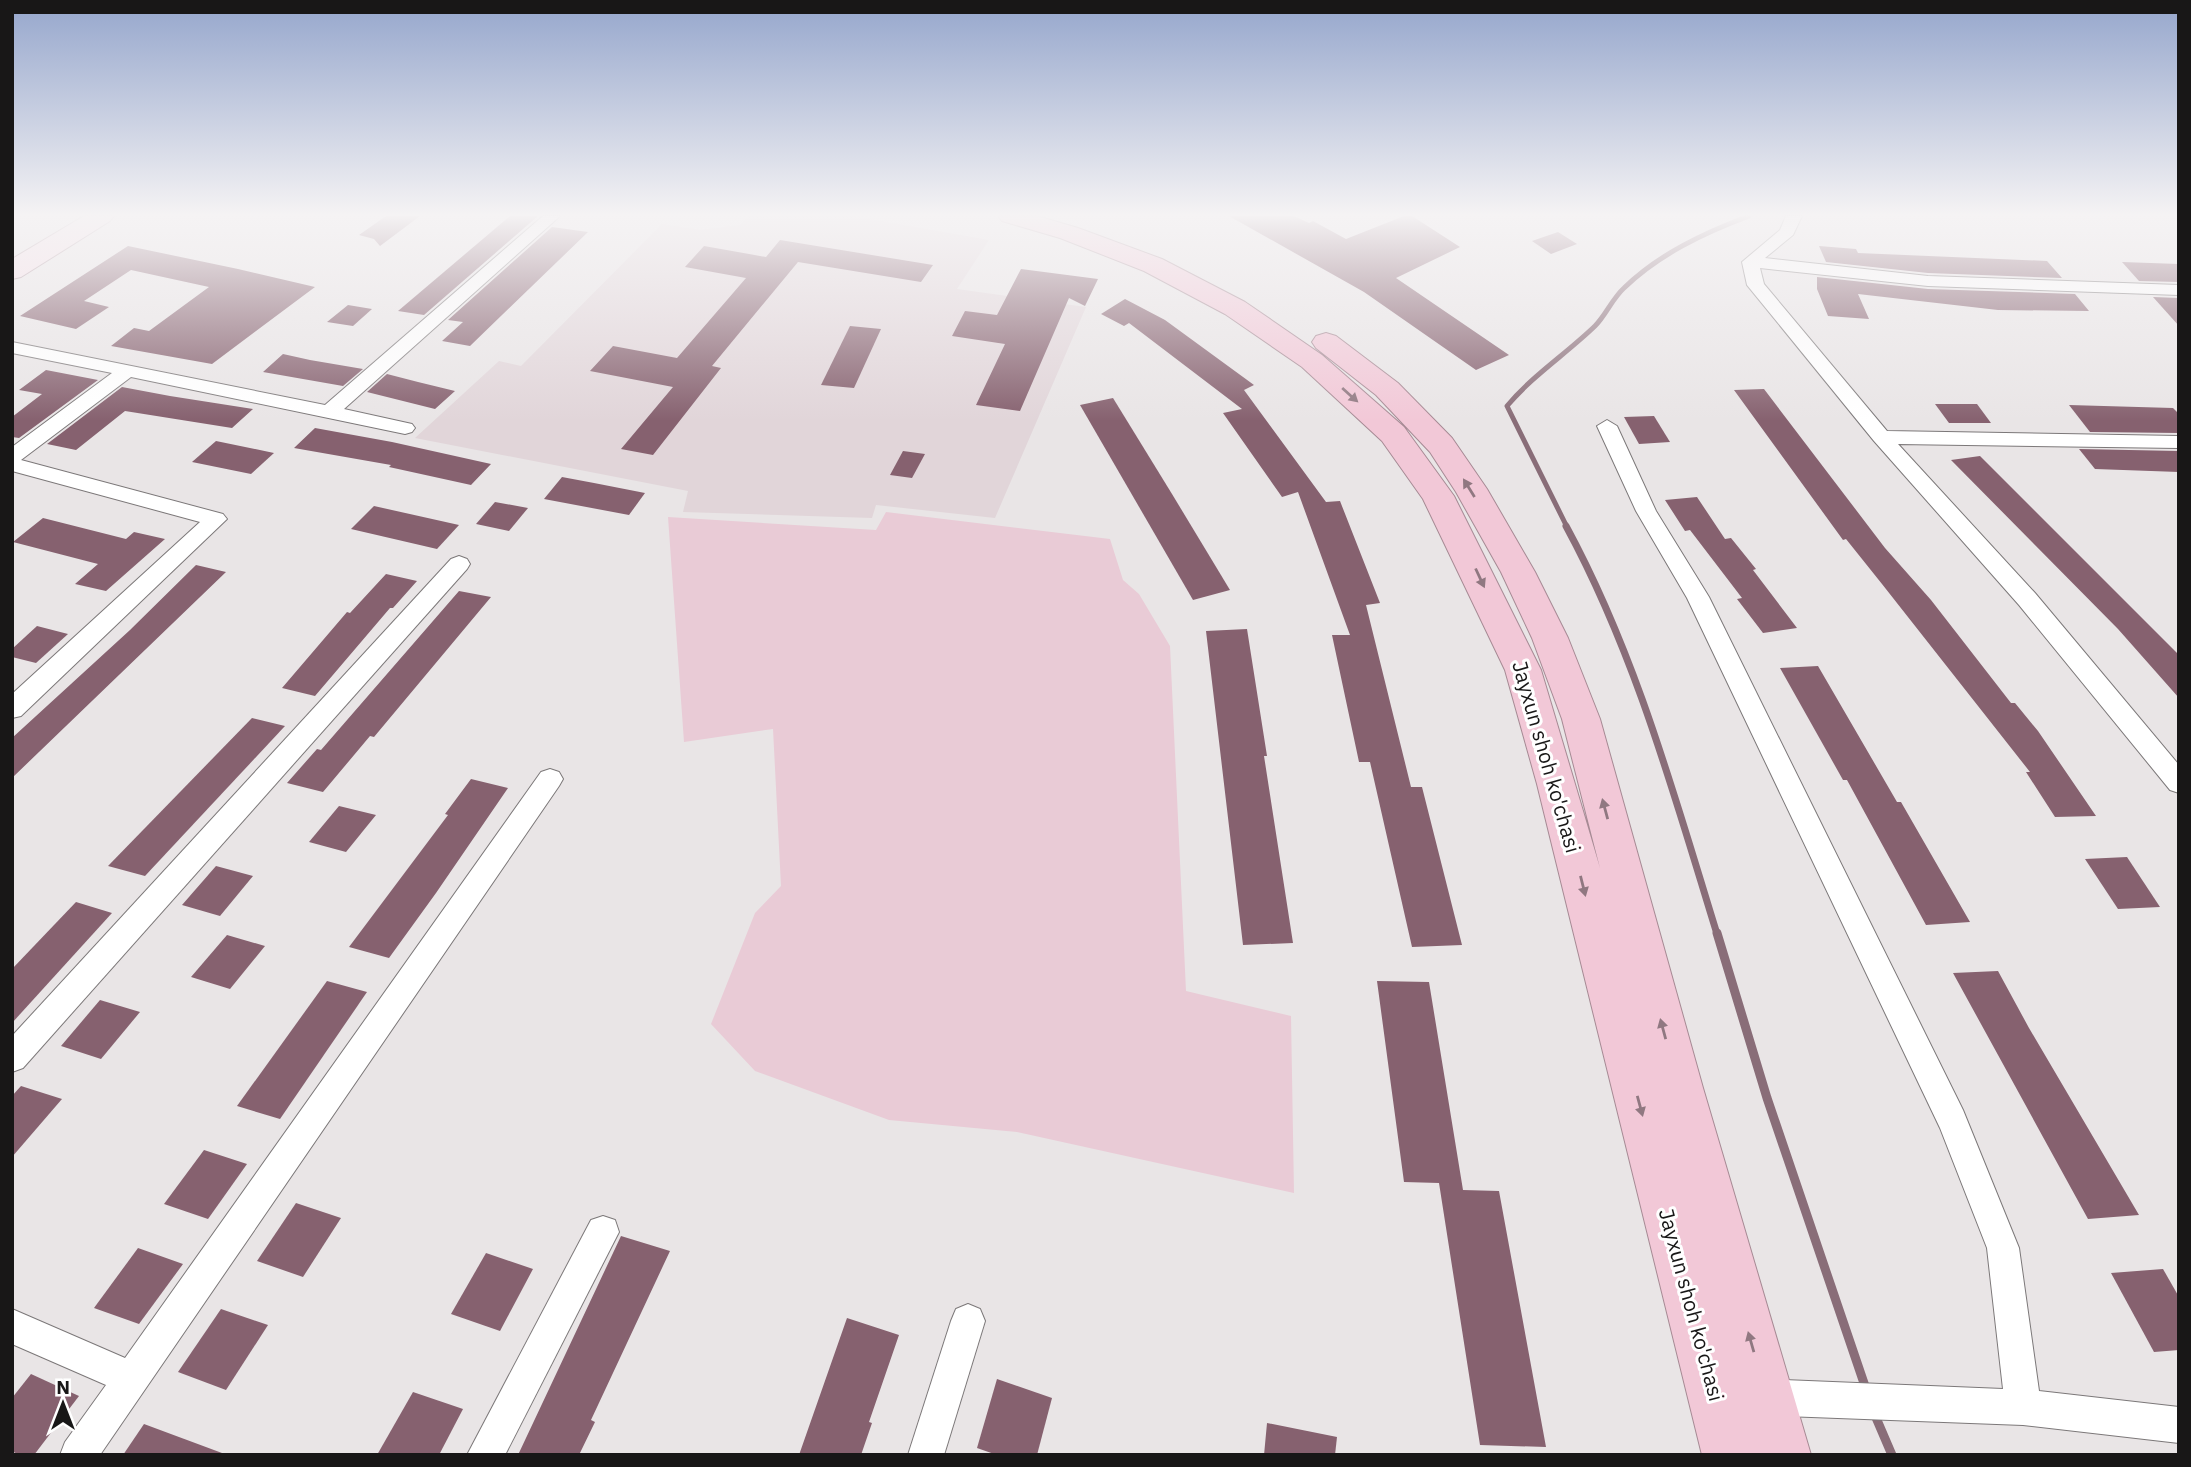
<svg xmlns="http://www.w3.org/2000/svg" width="2191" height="1467" viewBox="0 0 2191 1467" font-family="'IBM Plex Sans',sans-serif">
<rect width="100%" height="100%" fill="#e9e5e6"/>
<polygon fill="#e1d5d9" points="748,216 852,216 989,240 957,289 1086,307 995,518 876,505 872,518 683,512 688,491 415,438 499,361 521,366 662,224 700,230 740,225"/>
<polygon fill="#e9cbd6" points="886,512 1110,539 1123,580 1139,594 1170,646 1186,991 1291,1016 1294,1193 1017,1132 889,1120 755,1071 711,1024 755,913 781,886 773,729 684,742 668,517 876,530"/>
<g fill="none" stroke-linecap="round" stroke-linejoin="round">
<path stroke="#896d78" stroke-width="5" d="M1567,527L1507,406C1533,375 1566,354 1595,326C1606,315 1612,299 1624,288C1659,254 1704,233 1749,216"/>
<path stroke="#896d78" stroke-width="7" d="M1566,526C1636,655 1674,795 1717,934"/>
<g stroke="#896d78" stroke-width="9">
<polyline points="1717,933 1767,1098 1867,1392"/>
<polyline points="1874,1413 1892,1455"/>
</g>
</g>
<g fill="#86616f">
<polygon points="386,216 420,216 380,246 374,239 359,235"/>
<polygon points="510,216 538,216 424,315 398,311"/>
<polygon points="1229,216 1294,216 1309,223 1313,221 1346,239 1404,216 1412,216 1460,247 1396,278 1509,355 1476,370 1364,292"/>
<polygon points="552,227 588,232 470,346 442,341 463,322 448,320"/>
<polygon points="1558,232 1577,244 1551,254 1532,241"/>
<polygon points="780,240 933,265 921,282 798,262 712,366 721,368 653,455 621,449 673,387 590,371 613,346 677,358 746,278 685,267 704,246 766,257"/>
<polygon points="128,246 238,269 315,287 212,364 111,346 134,328 149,331 209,287 131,270 84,301 109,307 76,329 20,316"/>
<polygon points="1819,246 1856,249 1858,253 2047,261 2062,278 1928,273 1826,262"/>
<polygon points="2122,262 2179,264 2179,282 2139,281"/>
<polygon points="1021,269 1098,279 1085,306 1069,298 1020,411 976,405 1005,344 952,336 965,311 997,315"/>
<polygon points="1817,277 1928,289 2075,294 2089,311 1998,310 1858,294 1869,319 1828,316 1817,289"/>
<polygon points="2153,297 2179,298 2179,326"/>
<polygon points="1125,299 1165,320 1254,385 1244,390 1326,502 1340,501 1380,603 1366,605 1411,787 1422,787 1462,945 1412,947 1370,762 1359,762 1332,635 1350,635 1298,492 1282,497 1223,413 1242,409 1129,323 1124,326 1101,314"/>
<polygon points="348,305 372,309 353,326 327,322"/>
<polygon points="850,326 881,329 854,388 821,385"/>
<polygon points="283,354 310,360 363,369 343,386 263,372"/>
<polygon points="46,370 98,380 19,438 12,437 12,417 42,394 19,390"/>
<polygon points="387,374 418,382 455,391 435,409 367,392"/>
<polygon points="122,387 170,396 253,409 232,428 125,411 76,450 47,444"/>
<polygon points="1764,389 1885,548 1931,600 2011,703 2015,703 2038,731 2096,816 2055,817 2026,772 2030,772 1882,584 1846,539 1843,540 1734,390"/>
<polygon points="1113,398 1172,494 1230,590 1193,600 1080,405"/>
<polygon points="1935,404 1977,404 1991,423 1949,423"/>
<polygon points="2069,405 2173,408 2179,414 2179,433 2090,432"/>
<polygon points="1654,416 1670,442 1639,444 1624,417"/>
<polygon points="315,428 392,442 491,464 471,485 389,467 391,465 294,448"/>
<polygon points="216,441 274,453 251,474 192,462"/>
<polygon points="2079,449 2179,451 2179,472 2095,469"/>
<polygon points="903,451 925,454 912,478 890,475"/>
<polygon points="1980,456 2179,655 2179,698 2118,629 1951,460"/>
<polygon points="562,477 594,483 645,493 629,515 544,499"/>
<polygon points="1697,497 1725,539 1731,538 1756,569 1753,570 1797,628 1763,633 1737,599 1742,598 1690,530 1685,531 1665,500"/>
<polygon points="495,502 528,508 509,531 476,524"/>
<polygon points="374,506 459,525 437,549 351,529"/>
<polygon points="43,518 126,539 134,532 165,539 106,591 75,584 98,564 13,542"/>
<polygon points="196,565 226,572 12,778 12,738 130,630"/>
<polygon points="386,574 417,581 393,608 390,608 315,696 282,688 347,612 350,613"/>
<polygon points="459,591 491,597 374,737 370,736 323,792 287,783 317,749 321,750"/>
<polygon points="37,626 68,634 36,663 12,657 12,649"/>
<polygon points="1247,629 1267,756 1264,756 1293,943 1243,945 1206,631"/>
<polygon points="1818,666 1897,802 1901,802 1970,922 1926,925 1847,780 1843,780 1780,668"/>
<polygon points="252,718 285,726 145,876 108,866"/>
<polygon points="471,779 508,788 436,893 389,958 349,947 448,815 445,814"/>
<polygon points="339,806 376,815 346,852 309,842"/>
<polygon points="2127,857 2160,907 2118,909 2085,859"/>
<polygon points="216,866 253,876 220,916 182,905"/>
<polygon points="76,902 112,913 12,1023 12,969"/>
<polygon points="227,935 265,946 230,989 191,977"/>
<polygon points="1998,971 2029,1028 2139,1215 2088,1219 1953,973"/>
<polygon points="327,981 367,992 280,1119 237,1106"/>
<polygon points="1377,981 1429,982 1463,1190 1499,1191 1546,1447 1480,1445 1439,1183 1404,1182"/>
<polygon points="100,1000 140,1012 101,1059 61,1046"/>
<polygon points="21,1086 62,1099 12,1157 12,1096"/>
<polygon points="204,1150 247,1164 208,1219 164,1204"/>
<polygon points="296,1203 341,1218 303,1277 257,1261"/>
<polygon points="621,1236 670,1251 591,1420 595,1422 579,1455 518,1455"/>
<polygon points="138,1248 183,1264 139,1324 94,1308"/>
<polygon points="486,1253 533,1269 500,1331 451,1314"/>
<polygon points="2163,1269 2179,1297 2179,1350 2154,1352 2111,1273"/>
<polygon points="221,1309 268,1325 226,1390 178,1372"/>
<polygon points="847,1318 899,1335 869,1422 872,1423 861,1455 799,1455"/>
<polygon points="31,1374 79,1396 34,1455 19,1455 12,1451 12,1398"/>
<polygon points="997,1379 1052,1398 1037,1455 997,1455 977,1448"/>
<polygon points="413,1392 463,1409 439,1455 377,1455"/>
<polygon points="1267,1423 1337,1437 1335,1455 1264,1455"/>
<polygon points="144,1424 222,1453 221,1455 123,1455"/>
</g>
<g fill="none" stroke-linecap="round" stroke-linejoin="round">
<defs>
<g id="street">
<polygon points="543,216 560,216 344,409 412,424 415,428 412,432 405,434 131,377 21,460 223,514 227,519 21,716 12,718 12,694 200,522 12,471 12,447 112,373 12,353 12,342 325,405"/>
<polygon points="1786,216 1802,216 1793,235 1765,258 1928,276 2179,285 2179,295 1928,286 1760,268 1764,284 1887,431 2179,436 2179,448 1898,444 2035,593 2179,765 2179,793 2170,790 2019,605 1874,441 1747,285 1742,262 1780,230"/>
<polygon points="1607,420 1617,426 1656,511 1709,597 1963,1110 2019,1248 2039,1391 2179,1407 2179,1443 2023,1425 1761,1415 1749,1409 1743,1397 1749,1385 1761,1379 2003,1389 1987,1248 1940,1128 1687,598 1636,511 1597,426"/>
<polygon points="459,556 467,559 470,564 467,569 23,1068 12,1072 12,1036 451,559"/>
<polygon points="550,769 559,772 563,779 559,786 100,1455 60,1455 65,1442 106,1385 12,1344 12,1309 125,1358 541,772"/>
<polygon points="603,1216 615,1220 619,1232 505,1455 467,1455 591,1220"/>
<polygon points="968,1304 980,1309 985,1321 944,1455 908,1455 951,1321 956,1309"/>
</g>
<polygon id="primary" points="84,216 114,216 110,221 21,277 12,279 12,259"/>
<polygon id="highway" points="998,216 1037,216 1078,228 1162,259 1245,302 1322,355 1404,427 1454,496 1541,670 1600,868 1562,719 1532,638 1501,572 1456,492 1430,452 1376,395 1316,348 1312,342 1316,336 1326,333 1336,336 1398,383 1452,438 1487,489 1535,572 1568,638 1600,719 1703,1088 1811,1455 1702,1455 1537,784 1505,670 1423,499 1382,441 1302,367 1225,314 1144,271 1060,238 1002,221"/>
</defs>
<use href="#street" stroke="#7c7879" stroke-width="2"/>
<use href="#primary" stroke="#a68a94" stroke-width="2"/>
<use href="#highway" stroke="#a68a94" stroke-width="2"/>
<use href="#street" fill="#fff" fill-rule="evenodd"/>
<use href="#primary" fill="#f7dee7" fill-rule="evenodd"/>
<use href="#highway" fill="#f2c8d7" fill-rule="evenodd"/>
</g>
<defs><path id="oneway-solid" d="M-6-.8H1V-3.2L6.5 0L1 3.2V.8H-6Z" transform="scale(1.75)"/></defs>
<g fill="#907881">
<use href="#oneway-solid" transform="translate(1350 395) rotate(42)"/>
<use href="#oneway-solid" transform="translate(1469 488) rotate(-122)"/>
<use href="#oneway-solid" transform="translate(1480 578) rotate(65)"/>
<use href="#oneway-solid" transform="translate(1605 809) rotate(-105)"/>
<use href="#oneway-solid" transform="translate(1583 886) rotate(76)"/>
<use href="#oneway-solid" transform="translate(1663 1029) rotate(-105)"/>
<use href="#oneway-solid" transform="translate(1640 1106) rotate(75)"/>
<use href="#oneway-solid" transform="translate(1751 1342) rotate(-106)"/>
</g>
<linearGradient id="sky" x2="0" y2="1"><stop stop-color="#95a6cc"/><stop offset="0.51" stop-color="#f5f3f4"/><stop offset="1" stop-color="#f5f3f4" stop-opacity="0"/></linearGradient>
<rect width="2191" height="421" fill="url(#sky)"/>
<g text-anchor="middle" stroke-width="6" stroke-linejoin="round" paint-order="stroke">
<g font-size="21" fill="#181717" stroke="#fff">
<text transform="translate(1546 757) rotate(74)" y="7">Jayxun shoh ko'chasi</text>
<text transform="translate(1691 1305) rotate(75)" y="7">Jayxun shoh ko'chasi</text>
</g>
</g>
<rect width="2191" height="1467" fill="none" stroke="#181717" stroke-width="28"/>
<g transform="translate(63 1404)" stroke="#ffffff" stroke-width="5" paint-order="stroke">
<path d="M0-5L12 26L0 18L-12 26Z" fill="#181717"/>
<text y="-10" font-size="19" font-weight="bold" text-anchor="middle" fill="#181717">N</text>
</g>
</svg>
